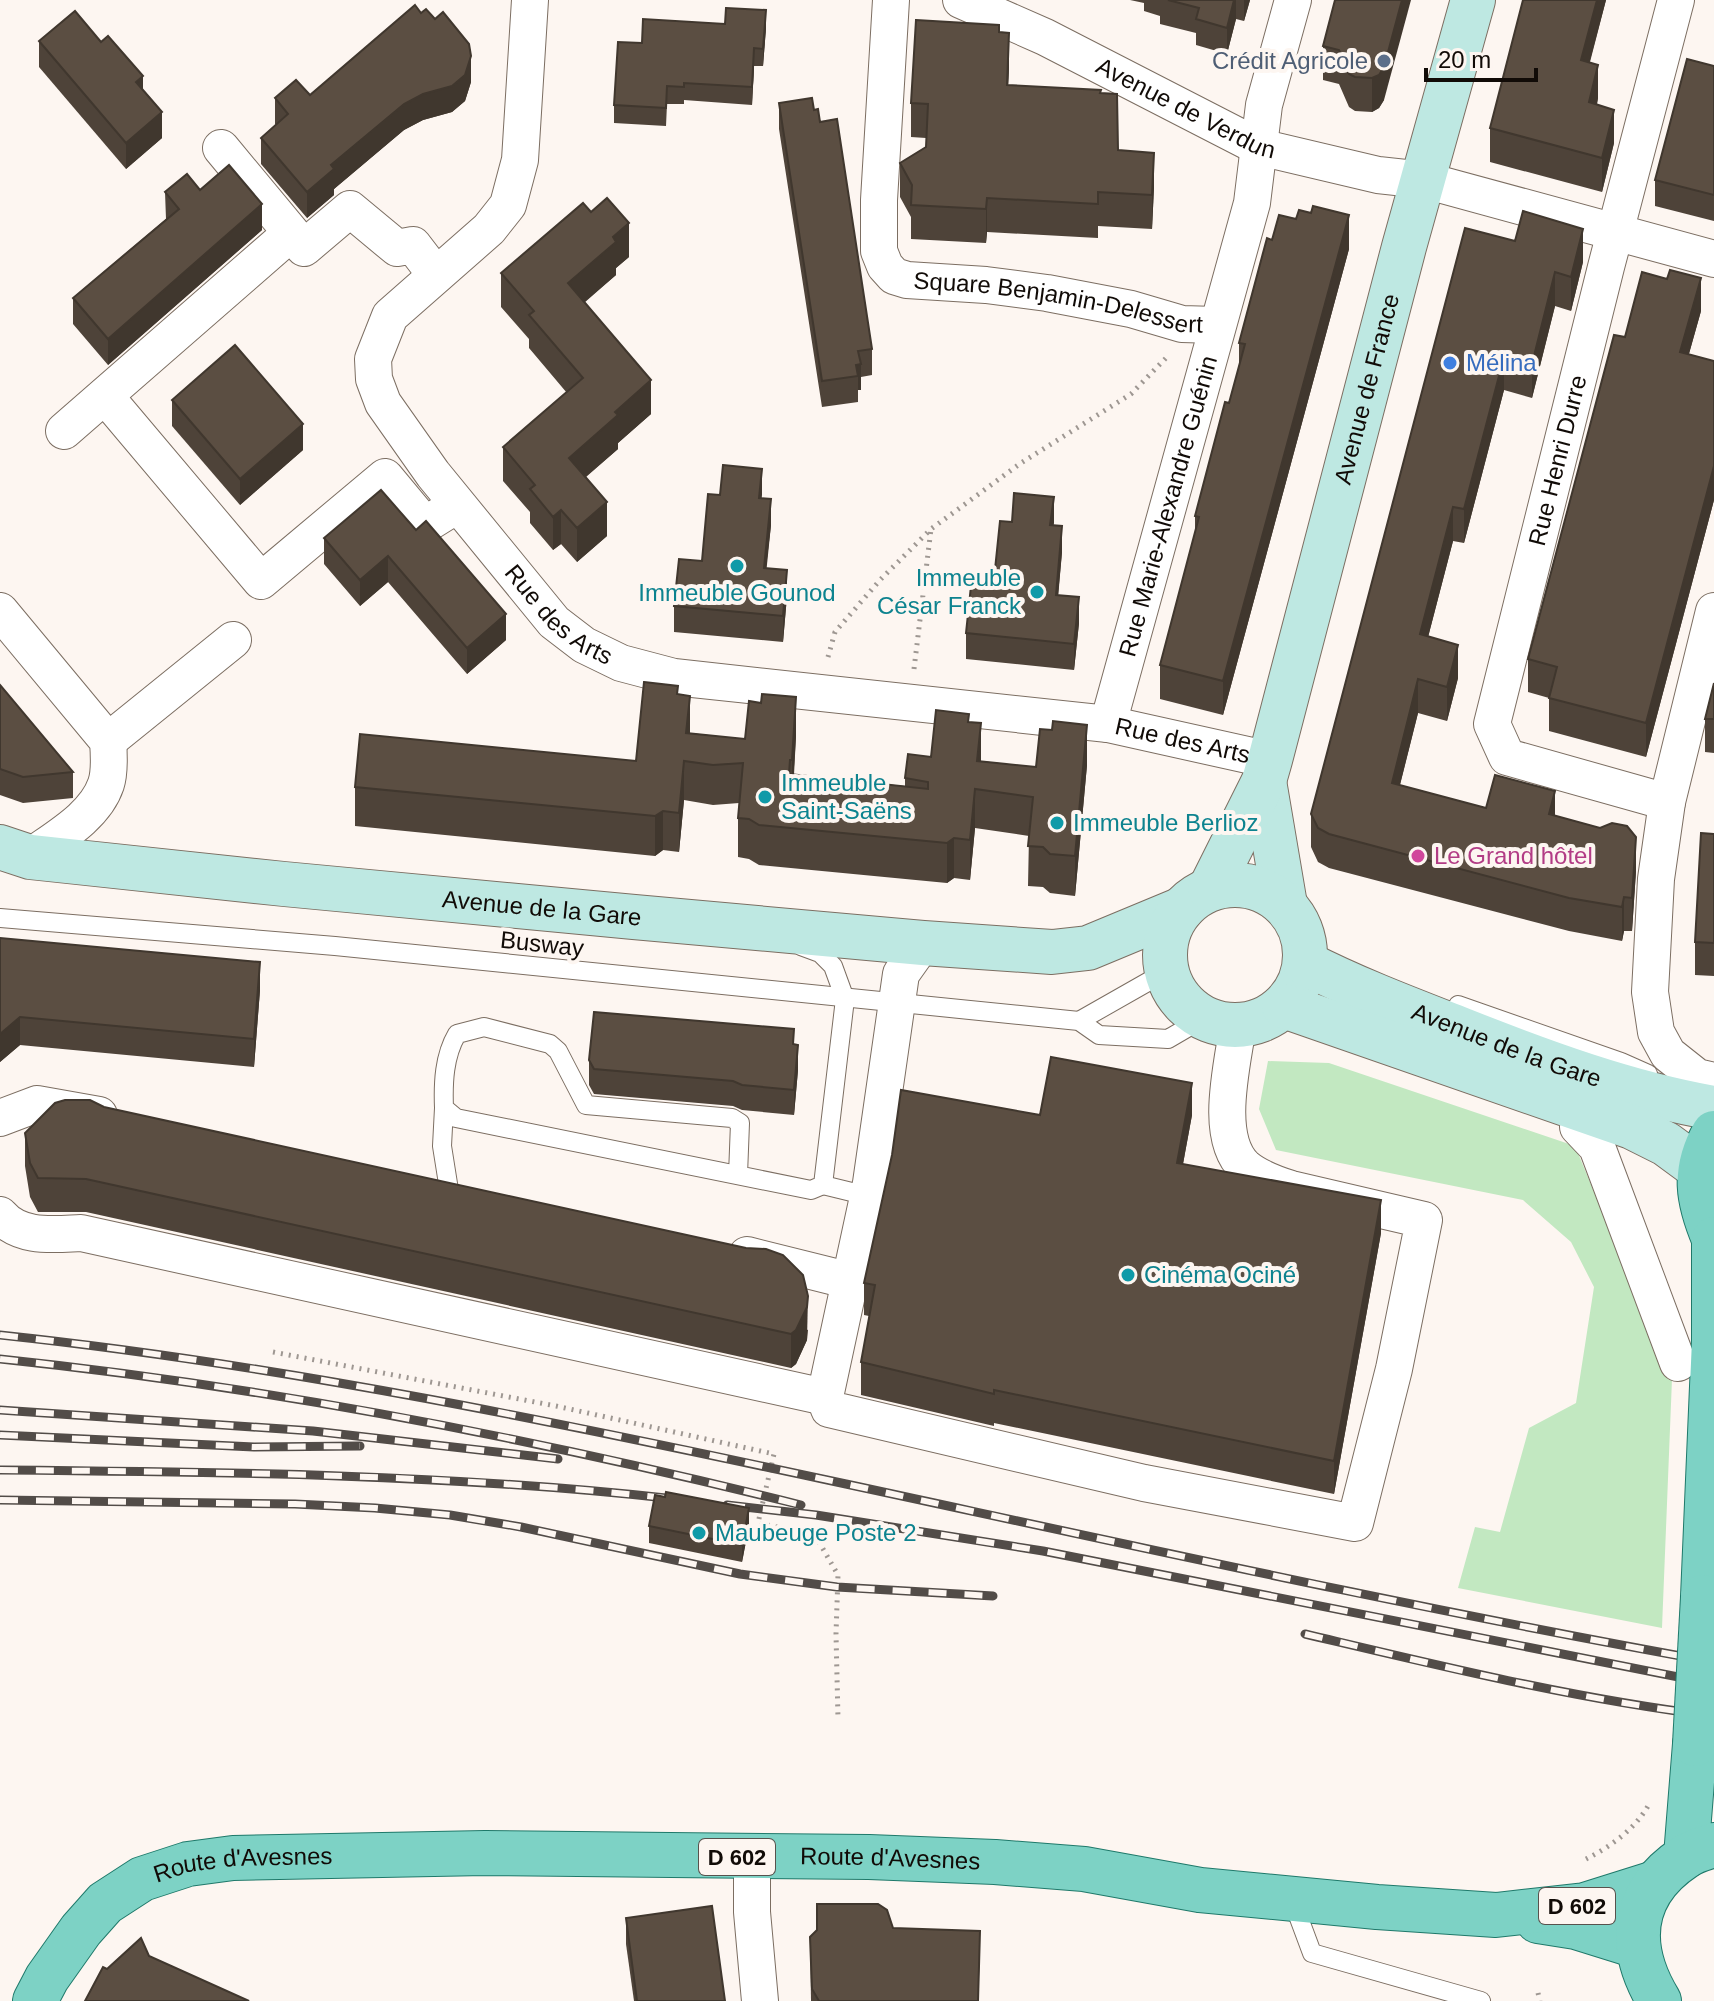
<svg xmlns="http://www.w3.org/2000/svg" width="1714" height="2001" viewBox="0 0 1714 2001" font-family="Helvetica,sans-serif">
<rect width="100%" height="100%" fill="#fdf6f1"/>
<polygon fill="#c2e8c1" points="1268,1061 1329,1063 1575,1146 1672,1379 1662,1628 1458,1588 1475,1527 1500,1532 1529,1428 1576,1403 1594,1287 1571,1242 1523,1200 1276,1150 1259,1109"/>
<g fill="none" stroke-linecap="round" stroke-linejoin="round">
<defs>
<g id="lane">
<polyline points="0,918 335,946 1079,1021 1099,1035 1168,1039 1204,1018"/>
<polyline points="1458,1005 1621,1062 1648,1074"/>
<polyline points="1079,1021 1167,971"/>
<polyline points="444,1108 442,1146 449,1190"/>
<path d="M738,1175L740,1123L732,1118L586,1105L558,1051L550,1044L484,1027L457,1034C444,1056 443,1083 444,1108L456,1118L811,1190L823,1185L845,999L833,966L820,953L801,946"/>
<polyline points="823,1185 868,1196"/>
<polyline points="1293,1902 1312,1953 1481,2001"/>
</g>
<g id="street">
<path id="s1" d="M530,0L520,160L508,205L489,229L390,316L373,359L374,379L383,403L433,474L554,622L584,645L621,663L674,677L1108,724L1270,760"/>
<path id="s2" d="M891,0L879,200V251L885,266L894,276L907,280L986,285L1047,293L1131,309L1182,324L1216,325"/>
<path id="s3" d="M961,0L1045,37L1259,147L1378,175L1424,180L1714,259"/>
<polyline points="221,148 304,248 350,209 397,248 413,245 436,275"/>
<polyline points="105,396 261,581 385,477 425,525 457,505"/>
<polyline points="64,431 291,233"/>
<path d="M0,611L108,741C109,754 110,772 106,784C95,817 56,838 30,857"/>
<polyline points="1714,611 1667,802 1656,879 1650,992 1656,1032 1668,1054 1697,1077 1714,1081"/>
<path id="s4" d="M1108,724L1252,203L1264,105L1293,0"/>
<polyline points="108,741 233,640"/>
<path id="s5" d="M1667,802L1507,757L1492,724L1606,267L1676,0"/>
<path d="M923,943L901,974L871,1183L825,1397L829,1409L1144,1483L1355,1523L1394,1369L1424,1220L1291,1189C1275,1184 1258,1178 1245,1167C1213,1137 1233,1063 1238,1025"/>
<polyline points="0,1118 37,1104 99,1115"/>
<polyline points="1578,1127 1597,1147 1678,1363"/>
<path d="M0,1215C20,1239 54,1234 81,1233L825,1397"/>
<polyline points="747,1255 851,1281"/>
<polyline points="752,1857 752,1912 760,2001"/>
</g>
<g id="secondary">
<polyline points="1264,781 1285,905"/>
<path id="s6" d="M0,847L30,857L284,884L634,917L923,943L1052,952L1088,948L1182,909"/>
<circle cx="1235" cy="955" r="70"/>
<path id="s7" d="M1210,889L1264,781L1270,760L1404,247L1473,0"/>
<path id="s8" d="M1305,963C1356,989 1409,1009 1463,1030C1544,1062 1628,1093 1714,1108"/>
<polyline points="1284,1006 1632,1127 1666,1144 1700,1169"/>
</g>
<g id="primary">
<path d="M1714,1133C1692,1171 1698,1201 1714,1239"/>
<polyline points="1703,1597 1714,1340 1714,1239"/>
<polyline points="1686,1856 1695,1744"/>
<polyline points="1538,1921 1576,1927 1637,1946"/>
<path id="s9" d="M35,2001L47,1978L81,1930L105,1903L142,1879L188,1864L233,1858L485,1853L869,1857L995,1862L1084,1869L1200,1890L1377,1907L1496,1915L1585,1905L1655,1883"/>
<path d="M1659,2001C1627,1948 1629,1894 1685,1857C1693,1851 1705,1848 1714,1845"/>
</g>
</defs>
<use href="#lane" stroke="#7c6e62" stroke-width="20"/>
<use href="#street" stroke="#7c6e62" stroke-width="38"/>
<use href="#secondary" stroke="#7c6e62" stroke-width="46"/>
<use href="#primary" stroke="#1f796a" stroke-width="46"/>
<g stroke="#9e9792" stroke-width="5" stroke-dasharray="2 6" stroke-linecap="butt">
<polyline points="828,657 835,632 880,580 931,529 1021,463 1131,394 1166,358"/>
<polyline points="914,669 931,529"/>
<polyline points="273,1352 556,1406 774,1454 758,1523 815,1535 838,1575 836,1634 838,1719"/>
<path d="M1586,1859C1610,1847 1635,1829 1648,1806"/>
<polyline points="1538,1993 1540,2001"/>
</g>
<use href="#lane" stroke="#fff" stroke-width="18"/>
<use href="#street" stroke="#fff" stroke-width="36"/>
<use href="#secondary" stroke="#bee8e2" stroke-width="44"/>
<use href="#primary" stroke="#7dd2c5" stroke-width="44"/>
<defs>
<g id="rail">
<path d="M0,1335C285,1365 566,1424 846,1484C1135,1546 1423,1610 1714,1662"/>
<path d="M0,1359C271,1387 537,1439 801,1505"/>
<polyline points="0,1410 313,1431 558,1459"/>
<polyline points="0,1435 254,1447 360,1446"/>
<path d="M0,1470C224,1472 453,1474 675,1499"/>
<polyline points="0,1500 295,1504 375,1508 450,1515 521,1527 740,1574 837,1587 993,1596"/>
<polyline points="727,1505 816,1515 1043,1551 1714,1684"/>
<path d="M1305,1634C1441,1666 1575,1699 1714,1716"/>
</g>
</defs>
<use href="#rail" stroke="#524c48" stroke-width="9"/>
<use href="#rail" stroke="#fdf6f1" stroke-width="6" stroke-dasharray="18" stroke-linecap="butt"/>
<defs>
<polyline id="primary-bridge" points="1695,1744 1703,1597"/>
</defs>
<use href="#primary-bridge" stroke="#1f796a" stroke-width="46" stroke-linecap="butt"/>
<use href="#primary-bridge" stroke="#7dd2c5" stroke-width="44"/>
</g>
<g fill="#4e4339">
<polygon points="1130,0 1250,0 1244,21 1236,19 1227,54 1196,45 1196,33 1160,24 1160,16 1144,11 1144,3"/>
<polygon points="1335,0 1384,100 1379,108 1372,112 1355,111 1349,107 1339,84 1323,80 1323,46"/>
<polygon points="1523,0 1606,0 1590,62 1598,98 1597,105 1614,143 1602,192 1490,162 1490,128"/>
<polygon points="421,13 471,82 465,101 452,112 423,120 404,130 334,189 334,195 307,218 261,164 261,138 276,125 275,124 275,98 310,95"/>
<polygon points="766,28 763,66 754,66 752,105 684,100 684,104 667,104 666,126 614,123 614,105 642,43"/>
<polygon points="999,32 1009,66 1008,85 1101,93 1118,150 1154,187 1152,229 1098,226 1098,238 987,232 986,243 911,239 911,217 900,197 900,163 926,147 926,138 911,137 911,103"/>
<polygon points="39,41 143,90 162,138 126,169 39,67"/>
<polygon points="1714,66 1714,221 1655,206 1655,180"/>
<polygon points="779,103 814,110 820,122 872,349 872,375 861,377 861,390 858,390 858,402 822,407 779,129"/>
<polygon points="200,190 262,230 108,365 73,324 73,298 166,219 165,192"/>
<polygon points="1465,228 1583,262 1571,311 1555,306 1532,398 1504,390 1464,543 1453,541 1428,637 1458,678 1447,721 1418,713 1400,785 1486,808 1555,816 1636,871 1632,931 1624,931 1622,941 1569,931 1329,868 1318,862 1311,847 1311,814"/>
<polygon points="1272,240 1349,249 1223,715 1160,699 1160,665 1195,536 1195,516 1229,403 1239,366 1239,343"/>
<polygon points="629,257 616,268 616,275 584,302 651,414 618,443 618,449 586,477 607,536 577,562 561,544 553,550 530,523 530,512 503,481 503,447 567,393 529,348 529,339 501,307 501,273"/>
<polygon points="1701,311 1689,354 1714,361 1714,500 1646,757 1549,731 1549,698 1528,692 1528,659 1625,337"/>
<polygon points="172,400 303,450 240,505 172,426"/>
<polygon points="761,499 771,525 766,568 787,596 783,642 674,632 674,606 702,561"/>
<polygon points="1053,526 1062,552 1058,595 1079,623 1074,670 966,659 966,633 993,589"/>
<polygon points="416,530 506,640 467,674 388,582 360,606 324,564 324,538"/>
<polygon points="1714,683 1714,753 1705,752 1705,719"/>
<polygon points="0,685 73,772 73,798 23,803 0,795"/>
<polygon points="678,694 690,733 745,739 796,736 794,775 905,786 905,778 931,757 969,722 981,761 1036,767 1087,765 1075,896 1050,893 1043,887 1028,886 1029,836 975,828 970,880 954,878 947,883 759,865 749,859 738,857 738,818 739,803 713,805 684,800 679,852 663,850 655,856 355,826 355,787 636,761"/>
<polygon points="1714,834 1714,976 1695,975 1695,942"/>
<polygon points="0,938 260,990 254,1067 20,1045 0,1062"/>
<polygon points="794,1044 798,1070 794,1115 742,1110 733,1106 594,1094 589,1085 589,1060"/>
<polygon points="104,1107 808,1330 807,1340 796,1364 791,1368 86,1212 38,1212 30,1197 25,1166 25,1133"/>
<polygon points="1040,1115 1192,1115 1183,1164 1381,1233 1334,1494 994,1423 994,1426 861,1395 861,1362 869,1316 864,1315 864,1283"/>
<polygon points="649,1526 749,1526 742,1562 649,1543"/>
<polygon points="626,1918 725,2001 634,2001 626,1944"/>
<polygon points="893,1928 980,1951 978,2001 811,2001 810,1937"/>
</g>
<g fill="#40372e">
<polygon points="1234,0 1236,0 1236,19 1227,54 1227,28"/>
<polygon points="1244,0 1250,0 1244,21"/>
<polygon points="1402,0 1411,0 1384,100 1379,108 1372,112 1372,78"/>
<polygon points="1597,0 1606,0 1581,94 1581,60"/>
<polygon points="766,10 766,28 763,66 763,49"/>
<polygon points="1009,33 1009,66 1007,118 1007,85"/>
<polygon points="754,48 754,66 752,105 752,87"/>
<polygon points="471,56 471,82 465,101 452,112 423,120 404,130 334,189 334,195 307,218 307,192 331,165 404,104"/>
<polygon points="1598,65 1598,98 1589,136 1589,102"/>
<polygon points="143,76 143,102 136,82"/>
<polygon points="1614,110 1614,143 1602,192 1602,158"/>
<polygon points="162,112 162,138 126,169 126,143"/>
<polygon points="1154,153 1154,187 1152,229 1152,195"/>
<polygon points="987,198 987,232 986,243 986,209"/>
<polygon points="262,204 262,230 108,365 108,339"/>
<polygon points="1349,215 1349,249 1223,715 1223,681"/>
<polygon points="629,223 629,257 616,268 616,275 568,317 568,283 613,237"/>
<polygon points="1583,229 1583,262 1571,311 1571,277"/>
<polygon points="1555,272 1555,306 1532,398 1532,364"/>
<polygon points="1701,278 1701,311 1680,385 1680,352"/>
<polygon points="1504,357 1504,390 1464,543 1464,509"/>
<polygon points="861,364 861,390 858,390 858,376 856,365"/>
<polygon points="651,380 651,414 618,443 618,449 569,491 569,458 615,412"/>
<polygon points="303,424 303,450 240,505 240,479"/>
<polygon points="1714,466 1714,500 1646,757 1646,723"/>
<polygon points="762,469 762,495 759,524 759,498"/>
<polygon points="1054,497 1054,523 1050,551 1050,525"/>
<polygon points="771,499 771,525 764,594 764,568"/>
<polygon points="607,502 607,536 577,562 577,528"/>
<polygon points="1453,507 1453,541 1420,668 1420,634"/>
<polygon points="561,510 561,544 553,550 553,517"/>
<polygon points="1062,526 1062,552 1056,621 1056,595"/>
<polygon points="388,556 388,582 360,606 360,580"/>
<polygon points="787,570 787,596 783,642 783,616"/>
<polygon points="1079,597 1079,623 1074,670 1074,644"/>
<polygon points="506,614 506,640 467,674 467,648"/>
<polygon points="1458,645 1458,678 1447,721 1447,687"/>
<polygon points="1418,679 1418,713 1392,816 1392,783"/>
<polygon points="690,696 690,735 686,733"/>
<polygon points="796,697 796,736 792,799 792,760"/>
<polygon points="981,723 981,763 977,761"/>
<polygon points="1087,725 1087,765 1075,896 1075,856"/>
<polygon points="684,761 684,800 679,852 679,813"/>
<polygon points="975,789 975,828 970,880 970,840"/>
<polygon points="1555,791 1555,825 1549,814"/>
<polygon points="663,811 663,850 655,856 655,816"/>
<polygon points="1636,837 1636,871 1632,931 1632,898"/>
<polygon points="954,838 954,878 947,883 947,843"/>
<polygon points="1624,897 1624,931 1622,941 1622,907"/>
<polygon points="260,962 260,990 254,1067 254,1039"/>
<polygon points="20,1017 20,1045 0,1062 0,1034"/>
<polygon points="798,1045 798,1070 794,1115 794,1090"/>
<polygon points="1192,1083 1192,1115 1177,1196 1177,1163"/>
<polygon points="1381,1200 1381,1233 1334,1494 1334,1461"/>
<polygon points="808,1296 807,1340 796,1364 791,1368 791,1334"/>
<polygon points="749,1508 749,1526 742,1562 742,1545"/>
</g>
<g fill="#5b4e42" stroke="#40372e" stroke-width="2">
<polygon points="1168,0 1234,0 1227,28 1196,19 1199,8"/>
<polygon points="1335,0 1402,0 1384,67 1379,75 1372,78 1355,77 1349,74 1339,50 1323,46"/>
<polygon points="1523,0 1597,0 1581,60 1598,65 1589,102 1614,110 1602,158 1490,128"/>
<polygon points="415,5 421,13 426,9 435,19 443,12 469,44 471,56 465,75 452,86 423,94 404,104 331,165 334,169 307,192 261,138 288,114 275,98 296,80 310,95"/>
<polygon points="726,8 766,10 763,49 754,48 752,87 684,83 684,87 667,86 666,108 614,105 618,42 642,43 643,19 725,24"/>
<polygon points="75,11 101,42 108,36 143,76 136,82 162,112 126,143 39,41"/>
<polygon points="916,20 999,25 999,32 1009,33 1007,85 1101,90 1100,93 1117,94 1118,150 1154,153 1152,195 1098,192 1098,204 987,198 986,209 911,205 912,185 900,163 926,147 928,104 911,103"/>
<polygon points="1687,59 1714,66 1714,195 1655,180"/>
<polygon points="812,98 814,110 818,109 820,122 837,119 872,349 858,351 861,364 856,365 858,376 822,381 779,103"/>
<polygon points="229,165 262,204 108,339 73,298 179,209 165,192 187,174 200,190"/>
<polygon points="607,198 629,223 613,237 616,242 568,283 651,380 615,412 618,415 569,458 607,502 577,528 561,510 553,517 530,489 535,485 503,447 583,378 529,315 534,311 501,273 583,203 591,212"/>
<polygon points="1313,206 1349,215 1223,681 1160,665 1199,517 1195,516 1225,402 1229,403 1245,344 1239,343 1267,238 1272,240 1279,215 1296,219 1299,210 1311,213"/>
<polygon points="1523,211 1583,229 1571,277 1555,272 1532,364 1504,357 1464,509 1453,507 1420,634 1458,645 1447,687 1418,679 1392,783 1486,808 1495,775 1555,791 1549,814 1600,828 1612,823 1627,826 1636,837 1632,898 1624,897 1622,907 1569,898 1329,834 1318,828 1311,814 1465,228 1515,241"/>
<polygon points="1670,270 1701,278 1680,352 1714,361 1714,466 1646,723 1549,698 1557,667 1528,659 1614,335 1625,337 1642,272 1667,279"/>
<polygon points="235,345 303,424 240,479 172,400"/>
<polygon points="723,465 762,469 759,498 771,499 764,568 787,570 783,616 674,606 679,559 702,561 708,494 720,495"/>
<polygon points="381,490 416,530 426,521 506,614 467,648 388,556 360,580 324,538"/>
<polygon points="1014,493 1054,497 1050,525 1062,526 1056,595 1079,597 1074,644 966,633 971,586 993,589 1000,521 1012,522"/>
<polygon points="644,682 678,686 677,694 690,696 686,733 745,739 749,701 761,703 762,694 796,697 792,760 790,760 789,774 928,789 928,782 905,778 908,754 931,757 936,710 969,714 968,722 981,723 977,761 1036,767 1040,729 1052,730 1053,721 1087,725 1075,856 1050,854 1043,847 1028,846 1033,797 975,789 970,840 954,838 947,843 759,825 749,819 738,818 743,763 713,765 684,761 679,813 663,811 655,816 355,787 360,734 636,761"/>
<polygon points="1714,683 1714,719 1705,719"/>
<polygon points="0,685 73,772 23,777 0,769"/>
<polygon points="1701,833 1714,834 1714,943 1695,942"/>
<polygon points="0,938 260,962 254,1039 20,1017 0,1034"/>
<polygon points="594,1012 794,1029 793,1044 798,1045 794,1090 742,1085 733,1081 594,1069 589,1060"/>
<polygon points="1051,1057 1192,1083 1177,1163 1381,1200 1334,1461 994,1390 994,1394 861,1362 875,1285 864,1283 892,1155 901,1090 1040,1115"/>
<polygon points="65,1100 90,1100 104,1107 746,1248 766,1249 783,1255 803,1275 808,1296 807,1307 796,1330 791,1334 86,1179 38,1178 30,1163 25,1133 55,1103"/>
<polygon points="666,1492 749,1508 742,1545 649,1526 655,1495 665,1497"/>
<polygon points="817,1904 878,1904 887,1910 893,1928 980,1931 978,2001 819,2001 812,1989 810,1937 817,1930"/>
<polygon points="712,1906 725,2001 637,2001 626,1918"/>
<polygon points="141,1938 149,1956 249,2001 85,2001 103,1967 107,1969"/>
</g>
<circle fill="#5c6f8a" stroke="#fdf6f1" stroke-width="3" cx="1384" cy="61" r="8"/>
<circle fill="#3f7fe0" stroke="#fdf6f1" stroke-width="3" cx="1450" cy="363" r="8"/>
<g fill="#0f9aa8" stroke="#fdf6f1" stroke-width="3">
<circle cx="737" cy="566" r="8"/>
<circle cx="1037" cy="592" r="8"/>
<circle cx="765" cy="797" r="8"/>
<circle cx="1057" cy="823" r="8"/>
<circle cx="1128" cy="1275" r="8"/>
<circle cx="699" cy="1533" r="8"/>
</g>
<circle fill="#d1479c" stroke="#fdf6f1" stroke-width="3" cx="1418" cy="856" r="8"/>
<g text-anchor="middle" stroke-width="8" stroke-linejoin="round" paint-order="stroke">
<g fill="#fdf6f1" stroke="#58524d" stroke-width="2">
<rect x="699" y="1839" width="76" height="36" rx="6"/>
<rect x="1539" y="1888" width="76" height="36" rx="6"/>
</g>
<g font-size="22" font-weight="bold" fill="#110b07">
<text x="737" y="1865">D 602</text>
<text x="1577" y="1914">D 602</text>
</g>
<g font-size="24" fill="#4e5e75" stroke="#fdf6f1" text-anchor="end">
<text x="1368" y="69">Crédit Agricole</text>
</g>
<g font-size="24" fill="#110b07" stroke="#fdf6f1">
<text dy="8" stroke="none"><textPath href="#s3" startOffset="250">Avenue de Verdun</textPath></text>
<text dy="8" stroke="none"><textPath href="#s2" startOffset="448">Square Benjamin-Delessert</textPath></text>
<text dy="8" stroke="none"><textPath href="#s7" startOffset="526">Avenue de France</textPath></text>
<text dy="8" stroke="none"><textPath href="#s5" startOffset="474">Rue Henri Durre</textPath></text>
<text dy="8" stroke="none"><textPath href="#s4" startOffset="226">Rue Marie-Alexandre Guénin</textPath></text>
<text dy="8" stroke="none"><textPath href="#s1" startOffset="738">Rue des Arts</textPath></text>
<text dy="8" stroke="none"><textPath href="#s1" startOffset="1386">Rue des Arts</textPath></text>
<text dy="8" stroke="none"><textPath href="#s6" startOffset="546">Avenue de la Gare</textPath></text>
<text transform="translate(542 944) rotate(6)" y="8">Busway</text>
<text dy="8" stroke="none"><textPath href="#s8" startOffset="218">Avenue de la Gare</textPath></text>
<text dy="8" stroke="none"><textPath href="#s9" startOffset="916">Route d'Avesnes</textPath></text>
<text dy="8" stroke="none"><textPath href="#s9" startOffset="268">Route d'Avesnes</textPath></text>
</g>
<g font-size="24" fill="#366cbe" stroke="#fdf6f1" text-anchor="start">
<text x="1466" y="371">Mélina</text>
</g>
<g font-size="24" fill="#0d838f" stroke="#fdf6f1" text-anchor="start">
<text x="1021" y="586" text-anchor="end">Immeuble<tspan x="1021" dy="28">César Franck</tspan></text>
<text x="737" y="601" text-anchor="middle">Immeuble Gounod</text>
<text x="781" y="791">Immeuble<tspan x="781" dy="28">Saint-Saëns</tspan></text>
<text x="1073" y="831">Immeuble Berlioz</text>
<text x="1144" y="1283">Cinéma Ociné</text>
<text x="715" y="1541">Maubeuge Poste 2</text>
</g>
<g font-size="24" fill="#b23c85" stroke="#fdf6f1" text-anchor="start">
<text x="1434" y="864">Le Grand hôtel</text>
</g>
</g>
<path d="M1426 68v12h110v-12" fill="none" stroke="#110b07" stroke-width="4"/>
<text x="1438" y="68" font-size="24" fill="#110b07" stroke="#fdf6f1" stroke-width="6" paint-order="stroke">20 m</text>
</svg>
